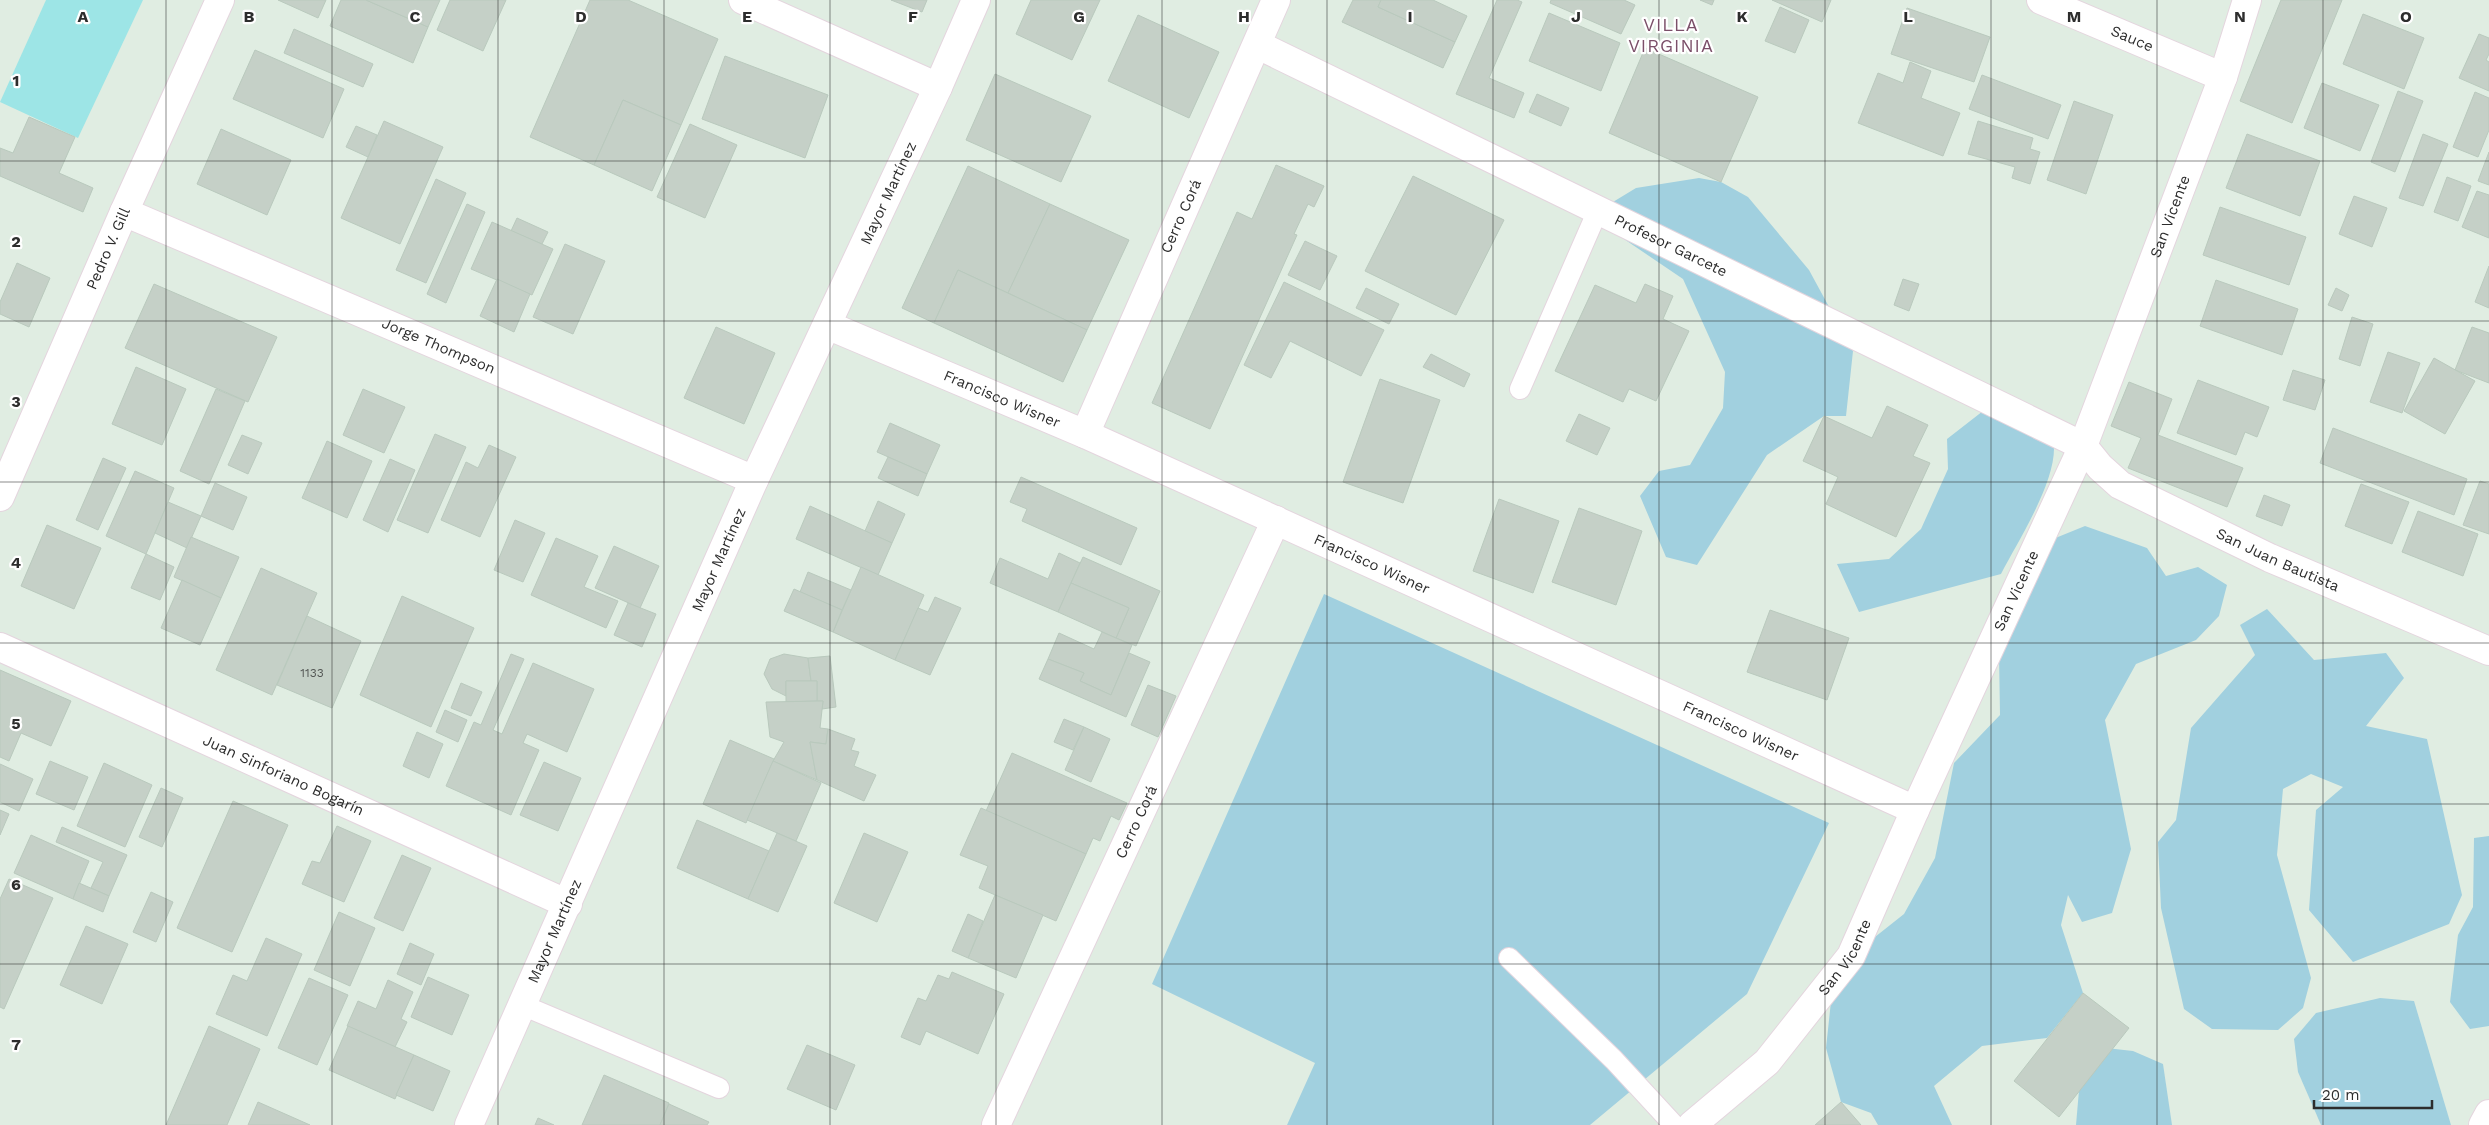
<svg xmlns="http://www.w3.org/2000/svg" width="2489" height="1125" viewBox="0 0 2489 1125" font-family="'Work Sans',sans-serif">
<rect width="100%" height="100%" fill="#e0ede2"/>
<g fill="#a1d0df">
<polygon points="1699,178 1721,182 1748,197 1809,270 1853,351 1846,416 1824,416 1767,455 1697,565 1666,557 1640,496 1659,471 1690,465 1723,408 1725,372 1683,279 1621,237 1608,205 1636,188"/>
<path d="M1992,404L2054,447C2055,484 2018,541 2001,574L1859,612L1837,564L1889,559L1921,529L1948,469L1947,439Z"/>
<polygon points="2085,526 2147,548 2166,576 2198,567 2227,585 2219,616 2196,640 2136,664 2105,720 2131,849 2112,913 2082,922 2068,895 2061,925 2083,993 2047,1038 1982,1046 1934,1086 1952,1125 1878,1125 1871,1113 1841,1102 1826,1048 1833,983 1851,956 1904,914 1935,858 1954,763 2000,715 1999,654 2053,539"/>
<polygon points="1324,594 1829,823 1747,994 1590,1125 1287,1125 1315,1063 1152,984"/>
<polygon points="2267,609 2314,660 2386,653 2404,678 2366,726 2427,739 2462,895 2449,924 2353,962 2309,910 2316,810 2343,787 2311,774 2283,789 2277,855 2311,978 2303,1008 2278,1030 2212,1029 2184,1009 2161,908 2158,842 2176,820 2191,728 2255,655 2240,625"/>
<polygon points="2489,836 2489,1026 2470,1029 2450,1002 2458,935 2473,907 2474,838"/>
<polygon points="2380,998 2414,1001 2451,1125 2321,1125 2298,1072 2294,1039 2316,1013"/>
<polygon points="2106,1048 2133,1051 2163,1064 2172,1125 2076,1125 2081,1067"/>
</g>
<polygon fill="#9de5e6" points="46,0 143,0 78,138 0,102"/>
<g fill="#c5d0c7" stroke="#b9c9bd">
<polygon points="278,0 326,0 318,18"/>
<polygon points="341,0 366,0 428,27 413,63 330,26"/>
<polygon points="366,0 440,0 428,27"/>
<polygon points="450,0 506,0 483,51 437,30"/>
<polygon points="590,0 628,0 718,39 681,125 623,100 594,165 530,137"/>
<polygon points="891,0 927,0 922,12"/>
<polygon points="1031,0 1100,0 1072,60 1016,34"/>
<polygon points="1353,0 1381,0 1378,7 1455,42 1443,68 1342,22"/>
<polygon points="1381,0 1433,0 1467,16 1455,42 1378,7"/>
<polygon points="1497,0 1517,0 1522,2 1489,78 1524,93 1514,118 1456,94"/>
<polygon points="1551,0 1624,0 1635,5 1621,34 1550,3"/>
<polygon points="1700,0 1714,0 1712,5"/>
<polygon points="1772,0 1831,0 1822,22"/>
<polygon points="2281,0 2342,0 2292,123 2240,101"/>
<polygon points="1780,7 1809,20 1795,53 1765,41"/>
<polygon points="1907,8 1990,37 1974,82 1891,54"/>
<polygon points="1549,13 1620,43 1601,91 1529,61"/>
<polygon points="2363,14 2424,38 2404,89 2343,64"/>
<polygon points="1138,15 1219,52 1189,118 1108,81"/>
<polygon points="294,29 373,64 363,87 284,53"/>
<polygon points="2479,34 2489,38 2489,54 2486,60 2489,62 2489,91 2459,78"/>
<polygon points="1645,48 1758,97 1721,182 1609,133"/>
<polygon points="255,50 344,89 323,138 233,99"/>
<polygon points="725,56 828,95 805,158 702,119"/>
<polygon points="1910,62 1931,71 1921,98 1960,113 1943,156 1858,123 1878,73 1903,83"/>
<polygon points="995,74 1091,116 1061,182 966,140"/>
<polygon points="1982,75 2061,105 2048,139 1969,109"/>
<polygon points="2322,83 2379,105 2360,151 2304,128"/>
<polygon points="2398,91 2423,101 2395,172 2371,162"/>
<polygon points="2475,92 2489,98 2489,130 2478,157 2453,147"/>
<polygon points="1537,94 1569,108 1561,126 1529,112"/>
<polygon points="623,100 681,125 652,191 594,165"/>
<polygon points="2074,101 2113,115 2086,194 2047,180"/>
<polygon points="29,117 75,137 59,173 93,188 83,212 0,176 0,148 13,153"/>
<polygon points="384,121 443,147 400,244 341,218"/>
<polygon points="1978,121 2033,138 2030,149 2040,152 2030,184 2012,178 2015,167 1968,154"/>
<polygon points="690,124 737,145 705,218 657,197"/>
<polygon points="356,126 377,135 368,157 346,147"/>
<polygon points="221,129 291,160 267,215 197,184"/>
<polygon points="2247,134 2320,161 2300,216 2226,188"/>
<polygon points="2423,134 2448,144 2423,206 2399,198"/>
<polygon points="2489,152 2489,185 2478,181"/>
<polygon points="1276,165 1324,186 1314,207 1308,204 1294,234 1297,235 1210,429 1152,403 1237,212 1252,219"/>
<polygon points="968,166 1050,204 1008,293 958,270 934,323 902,308"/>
<polygon points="1413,176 1504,220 1456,315 1365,271"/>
<polygon points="2447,177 2471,186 2458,221 2434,212"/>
<polygon points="436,179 466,193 426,283 396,270"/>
<polygon points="2477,191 2489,195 2489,238 2462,227"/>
<polygon points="2354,196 2387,208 2372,247 2339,234"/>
<polygon points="467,204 485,212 446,303 427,294"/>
<polygon points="1050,204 1129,240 1087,330 1008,293"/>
<polygon points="2220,207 2306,237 2289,285 2203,255"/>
<polygon points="517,218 548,232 542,244 511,231"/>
<polygon points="492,222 553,249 532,295 471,269"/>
<polygon points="1305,241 1337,256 1320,290 1288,275"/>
<polygon points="565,244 605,261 573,334 533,317"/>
<polygon points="17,263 50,278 29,327 0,314 0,302"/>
<polygon points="2489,266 2489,308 2475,302"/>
<polygon points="958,270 1087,330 1063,382 934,323"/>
<polygon points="497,279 530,294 514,332 480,316"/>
<polygon points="1903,279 1919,284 1909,311 1894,305"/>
<polygon points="2216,280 2298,309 2282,355 2200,326"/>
<polygon points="1284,282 1384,330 1361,376 1290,341 1271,378 1244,365"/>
<polygon points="154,284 277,337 248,402 125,348"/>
<polygon points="1645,284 1673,296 1663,319 1689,331 1656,401 1629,389 1623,402 1555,371 1595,285 1636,303"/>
<polygon points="1366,288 1399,304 1389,324 1356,308"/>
<polygon points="2336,288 2349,295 2342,311 2328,305"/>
<polygon points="2352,317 2373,324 2360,366 2339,359"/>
<polygon points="716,327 775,353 744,424 684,398"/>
<polygon points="2472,327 2489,333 2489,383 2455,370"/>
<polygon points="2388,352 2420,363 2402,413 2370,402"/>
<polygon points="1431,354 1470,374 1464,387 1423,367"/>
<polygon points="2434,358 2475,381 2445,434 2404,411"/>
<polygon points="136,367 186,389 162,445 112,424"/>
<polygon points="2293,370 2325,380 2315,410 2283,400"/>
<polygon points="1380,379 1440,400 1403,503 1343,482"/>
<polygon points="2198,380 2269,407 2257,437 2245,432 2236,455 2177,433"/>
<polygon points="2129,382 2172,399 2158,435 2243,468 2227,507 2128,468 2141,438 2111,426"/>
<polygon points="216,389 245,401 209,484 180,471"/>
<polygon points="363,389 405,407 384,453 343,435"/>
<polygon points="1887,406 1928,425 1913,456 1930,463 1896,537 1826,504 1838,477 1803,461 1824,416 1872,438"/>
<polygon points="1579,414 1610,428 1597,455 1566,441"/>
<polygon points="890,423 940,445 927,474 877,452"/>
<polygon points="2333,428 2467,479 2454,515 2320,463"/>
<polygon points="435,434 466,447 428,533 397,520"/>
<polygon points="242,435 262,443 248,474 228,465"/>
<polygon points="327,441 372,461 347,518 302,498"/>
<polygon points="489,445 516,457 480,537 441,520 466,462 478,468"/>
<polygon points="888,457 927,474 918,496 878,478"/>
<polygon points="103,458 126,468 98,530 76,520"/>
<polygon points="390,459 415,470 388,532 363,520"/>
<polygon points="135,471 174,488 146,554 106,536"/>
<polygon points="1021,477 1137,528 1121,565 1022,521 1027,509 1010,502"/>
<polygon points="2480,481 2489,484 2489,534 2463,525"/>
<polygon points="215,483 247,497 233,530 201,516"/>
<polygon points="2361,484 2409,502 2392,544 2345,526"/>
<polygon points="2264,495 2290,505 2282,526 2256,516"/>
<polygon points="1499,499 1559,521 1533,593 1473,571"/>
<polygon points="878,501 905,514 892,543 865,531"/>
<polygon points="168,502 201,516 187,548 155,533"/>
<polygon points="810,506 892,543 878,575 796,539"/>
<polygon points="1579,508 1642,531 1616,605 1552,582"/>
<polygon points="2418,511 2478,534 2463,576 2402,552"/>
<polygon points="515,520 545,533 523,582 494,570"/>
<polygon points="47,525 101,548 74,609 21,586"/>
<polygon points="191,537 239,557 221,598 174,577"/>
<polygon points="556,538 598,556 584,587 618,601 606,628 531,595"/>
<polygon points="614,546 659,566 640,608 595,588"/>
<polygon points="1059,553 1080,563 1058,612 990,583 1000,558 1048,579"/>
<polygon points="146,554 174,567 160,600 131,588"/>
<polygon points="1083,557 1160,591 1136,646 1116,638 1129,608 1071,583"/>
<polygon points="861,567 924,595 895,660 833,632"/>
<polygon points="261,568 317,593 272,695 216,670"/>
<polygon points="808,572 851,590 842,610 800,592"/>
<polygon points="182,580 221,598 200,645 161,628"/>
<polygon points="1071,583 1129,608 1116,638 1058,612"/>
<polygon points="794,589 842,610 833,632 784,611"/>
<polygon points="402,596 474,628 431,727 360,695"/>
<polygon points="935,597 961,608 930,675 895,660 918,608 928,612"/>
<polygon points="628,603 656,614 642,647 614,635"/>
<polygon points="1770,610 1849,638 1827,700 1747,672"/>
<polygon points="307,616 361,641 332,708 277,685"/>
<polygon points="1102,632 1132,645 1111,695 1080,681 1084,673 1048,659 1059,633 1094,649"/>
<polygon points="1129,653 1150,662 1126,717 1039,679 1048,659 1084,673 1080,681 1111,695"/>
<polygon points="511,654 524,659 493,730 502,734 533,663 594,689 567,752 527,734 523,743 539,750 511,815 446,786 474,722 481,725"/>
<polygon points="784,654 808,658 811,681 786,681 786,696 772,689 764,674 770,659"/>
<polygon points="830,656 836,707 822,709 823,701 817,701 817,681 811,681 808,658"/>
<polygon points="0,670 71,701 51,746 21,733 9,761 0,757"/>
<polygon points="786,681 817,681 817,701 786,702"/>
<polygon points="461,683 482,692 471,716 451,708"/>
<polygon points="1148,685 1176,696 1158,737 1131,725"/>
<polygon points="823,701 820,728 828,729 826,744 810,742 817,780 773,761 784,742 770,737 766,702"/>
<polygon points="445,710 467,720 458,742 436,732"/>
<polygon points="1064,719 1084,727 1073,750 1054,742"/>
<polygon points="1084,727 1110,739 1091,782 1065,770"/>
<polygon points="828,729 855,739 851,750 859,752 854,766 876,775 864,801 817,780 810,742 826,744"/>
<polygon points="417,732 443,744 429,778 403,766"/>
<polygon points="730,740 774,759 746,823 703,804"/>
<polygon points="1012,753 1127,803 1119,820 1111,816 1100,841 1093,838 1086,854 986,811"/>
<polygon points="50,761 88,777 74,810 36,794"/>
<polygon points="773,761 821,783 796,841 747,820"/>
<polygon points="544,762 581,778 558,831 520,815"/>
<polygon points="104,763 152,785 125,847 77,826"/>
<polygon points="0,764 33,779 19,811 0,802"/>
<polygon points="161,788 183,798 162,847 139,837"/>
<polygon points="233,801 288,825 232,952 177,928"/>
<polygon points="981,808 1086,854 1056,921 979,888 988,866 960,855"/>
<polygon points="0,810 9,814 0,835"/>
<polygon points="697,820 769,851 748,899 677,868"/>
<polygon points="337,826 371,841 344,902 302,884 312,861 320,863"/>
<polygon points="62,827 127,855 109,896 91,888 103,862 56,842"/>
<polygon points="777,833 807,846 778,912 748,899"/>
<polygon points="864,833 908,852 877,922 834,903"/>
<polygon points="31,835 89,861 73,899 14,873"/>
<polygon points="402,855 431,868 403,931 374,918"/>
<polygon points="9,879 53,898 4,1009 0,1007 0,899"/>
<polygon points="79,883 109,896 103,912 73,899"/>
<polygon points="151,892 173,902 156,942 133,932"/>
<polygon points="995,895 1043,915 1016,978 968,958"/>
<polygon points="339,912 375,928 350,986 314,970"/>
<polygon points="968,914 983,921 968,958 952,951"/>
<polygon points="86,926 128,944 102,1004 60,985"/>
<polygon points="266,938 302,954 267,1036 216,1014 233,975 247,981"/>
<polygon points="410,943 434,954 421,985 397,974"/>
<polygon points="952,972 1004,994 978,1054 926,1031 920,1045 901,1037 918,998 926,1001 938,975 949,979"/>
<polygon points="428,977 469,995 452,1035 411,1017"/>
<polygon points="309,978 348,995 317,1065 278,1048"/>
<polygon points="388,980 413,992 401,1019 407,1022 395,1047 347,1026 358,1001 376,1009"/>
<polygon points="2083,993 2129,1028 2059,1117 2014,1081"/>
<polygon points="209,1026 260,1049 227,1125 166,1125"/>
<polygon points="348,1026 414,1055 395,1099 329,1070"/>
<polygon points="807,1045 855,1065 836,1110 787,1089"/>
<polygon points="414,1055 450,1071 433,1111 396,1095"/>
<polygon points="604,1075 669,1103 660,1125 582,1125"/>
<polygon points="258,1102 310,1125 248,1125"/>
<polygon points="1841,1102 1861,1125 1815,1125"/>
<polygon points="669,1104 709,1122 707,1125 660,1125"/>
<polygon points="538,1118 554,1125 535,1125"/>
</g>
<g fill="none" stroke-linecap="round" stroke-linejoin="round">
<defs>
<g id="lane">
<polyline points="1520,389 1598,210"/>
<polyline points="1509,958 1614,1060 1674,1125"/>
<polyline points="522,1005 719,1088"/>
</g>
<g id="street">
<polyline points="743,0 938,87"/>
<path id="s1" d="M2041,0L2223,77"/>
<path id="s2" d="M1258,45L2083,446L2100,467L2120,485L2270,558L2489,651"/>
<path id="s3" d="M124,212L754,480"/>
<path id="s4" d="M827,325L1085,434L1915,810"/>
<path id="s5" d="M1085,434L1276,0"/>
<path id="s6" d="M0,497L124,212L220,0"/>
<path id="s7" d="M0,647L568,904"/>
<path id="s8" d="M469,1125L754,480L938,87L976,0"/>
<path id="s9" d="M996,1125L1276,520"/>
<path id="s10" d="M1692,1125L1767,1062L1851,956L1915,810L2083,446L2223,77L2247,0"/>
<polyline points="2483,1125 2489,1114"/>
</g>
</defs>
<use href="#lane" stroke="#e4d5de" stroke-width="22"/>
<use href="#street" stroke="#e4d5de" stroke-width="30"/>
<use href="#lane" stroke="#fff" stroke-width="20"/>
<use href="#street" stroke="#fff" stroke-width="28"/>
</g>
<path fill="none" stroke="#2d2d2d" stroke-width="1" stroke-opacity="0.55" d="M166,0V1125M332,0V1125M498,0V1125M664,0V1125M830,0V1125M996,0V1125M1162,0V1125M1327,0V1125M1493,0V1125M1659,0V1125M1825,0V1125M1991,0V1125M2157,0V1125M2323,0V1125M0,161H2489M0,321H2489M0,482H2489M0,643H2489M0,804H2489M0,964H2489"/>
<g text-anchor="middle" stroke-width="4.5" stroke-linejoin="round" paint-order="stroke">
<g font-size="12" fill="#535654">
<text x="312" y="677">1133</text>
</g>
<g font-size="15" fill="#2d2d2d" stroke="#fff">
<text dy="5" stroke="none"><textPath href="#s1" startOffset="99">Sauce</textPath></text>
<text dy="5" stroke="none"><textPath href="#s8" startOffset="1022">Mayor Martínez</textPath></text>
<text dy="5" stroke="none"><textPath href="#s10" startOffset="1039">San Vicente</textPath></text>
<text dy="5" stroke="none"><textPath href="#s5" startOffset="238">Cerro Corá</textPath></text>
<text dy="5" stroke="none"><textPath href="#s2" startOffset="459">Profesor Garcete</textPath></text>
<text dy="5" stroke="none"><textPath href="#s6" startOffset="271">Pedro V. Gill</textPath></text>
<text dy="5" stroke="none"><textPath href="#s3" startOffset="342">Jorge Thompson</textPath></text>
<text dy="5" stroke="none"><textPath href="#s4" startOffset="190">Francisco Wisner</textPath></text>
<text dy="5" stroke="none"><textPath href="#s2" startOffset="1146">San Juan Bautista</textPath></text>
<text dy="5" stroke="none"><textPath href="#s8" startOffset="618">Mayor Martínez</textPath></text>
<text dy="5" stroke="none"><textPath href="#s4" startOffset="595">Francisco Wisner</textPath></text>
<text dy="5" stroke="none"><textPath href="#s10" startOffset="634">San Vicente</textPath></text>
<text dy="5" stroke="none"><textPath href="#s4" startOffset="1000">Francisco Wisner</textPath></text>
<text dy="5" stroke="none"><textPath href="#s7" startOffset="311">Juan Sinforiano Bogarín</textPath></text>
<text dy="5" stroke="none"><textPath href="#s9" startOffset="334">Cerro Corá</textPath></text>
<text dy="5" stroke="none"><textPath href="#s8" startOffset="212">Mayor Martínez</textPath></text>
<text dy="5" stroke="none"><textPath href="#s10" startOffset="229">San Vicente</textPath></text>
</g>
<g font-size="18" letter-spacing="1" fill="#7b4f69" stroke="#fff">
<text x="1671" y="31">VILLA<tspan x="1671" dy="21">VIRGINIA</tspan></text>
</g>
</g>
<g font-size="16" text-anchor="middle" font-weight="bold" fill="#2d2d2d" stroke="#fff" stroke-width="4.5" stroke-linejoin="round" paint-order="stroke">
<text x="83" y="22">A</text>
<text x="249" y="22">B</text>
<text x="415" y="22">C</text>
<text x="581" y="22">D</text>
<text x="747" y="22">E</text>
<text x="913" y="22">F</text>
<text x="1079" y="22">G</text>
<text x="1244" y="22">H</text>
<text x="1410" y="22">I</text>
<text x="1576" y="22">J</text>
<text x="1742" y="22">K</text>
<text x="1908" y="22">L</text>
<text x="2074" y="22">M</text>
<text x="2240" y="22">N</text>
<text x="2406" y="22">O</text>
<text x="16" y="86">1</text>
<text x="16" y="247">2</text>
<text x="16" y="407">3</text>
<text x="16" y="568">4</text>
<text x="16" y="729">5</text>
<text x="16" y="890">6</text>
<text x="16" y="1050">7</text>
</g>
<path d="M2314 1100v8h118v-8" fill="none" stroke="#2d2d2d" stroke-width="2.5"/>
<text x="2322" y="1100" font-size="15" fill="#2d2d2d" stroke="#ffffff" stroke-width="4" paint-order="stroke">20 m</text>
</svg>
